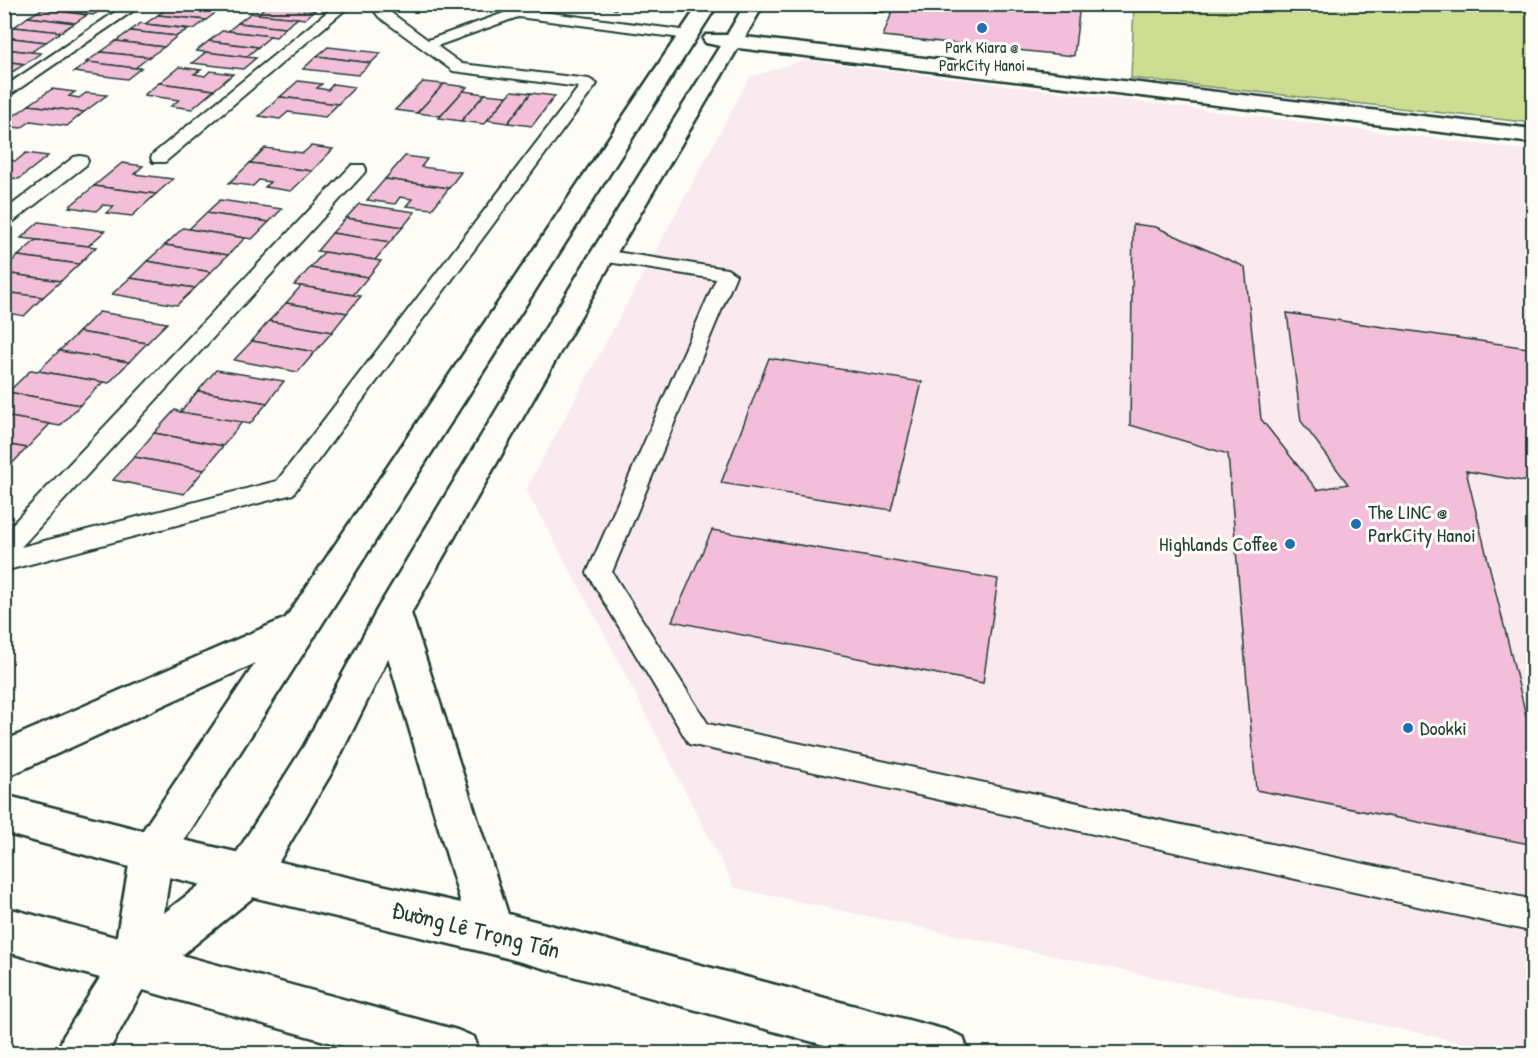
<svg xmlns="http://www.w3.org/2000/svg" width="1538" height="1058" viewBox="0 0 1538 1058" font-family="'Patrick Hand',sans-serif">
<rect width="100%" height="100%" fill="#fdfcf7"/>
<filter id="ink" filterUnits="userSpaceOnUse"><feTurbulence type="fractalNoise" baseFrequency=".0167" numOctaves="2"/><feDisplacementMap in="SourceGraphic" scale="12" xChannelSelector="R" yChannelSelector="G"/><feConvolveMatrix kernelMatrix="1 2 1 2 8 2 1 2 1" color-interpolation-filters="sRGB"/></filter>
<g filter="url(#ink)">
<polygon fill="#fae9ee" points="805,60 1533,151 1533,1053 1512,1053 735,888 598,621 526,490 750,77"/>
<polygon fill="#cdde92" stroke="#768e63" stroke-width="1.5" points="1134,5 1533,5 1533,123 1131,78"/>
<g fill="#f3beda" stroke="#1f3d34" stroke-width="1.5">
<polygon points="53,4 94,4 108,6 93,15 45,9"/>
<polygon points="171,4 227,4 218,11"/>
<polygon points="269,4 322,4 315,10"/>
<polygon points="895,4 1080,4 1074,56 883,36"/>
<polygon points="268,5 315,10 305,19 257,14"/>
<polygon points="170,6 218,11 206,20 158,15"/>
<polygon points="42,9 45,9 87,15 75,23 28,17"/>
<polygon points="251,13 257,14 298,18 285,28 238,23"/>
<polygon points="158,15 206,20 194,29 145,24"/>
<polygon points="28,17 75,23 61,32 14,27"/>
<polygon points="141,23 145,24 188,29 177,36 130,31"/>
<polygon points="238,23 285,28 276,37 228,31"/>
<polygon points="14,27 61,32 46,42 4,37 4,32"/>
<polygon points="130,31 177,36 164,47 116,41"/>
<polygon points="222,31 228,31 271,36 258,47 209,41"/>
<polygon points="4,37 46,42 31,52 4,49"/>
<polygon points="116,41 164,47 149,57 101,52"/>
<polygon points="209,41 258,47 246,57 196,51"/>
<polygon points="328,47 381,53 371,63 317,56"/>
<polygon points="4,49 31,52 41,53 25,64 4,61"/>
<polygon points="101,52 149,57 135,68 86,62"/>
<polygon points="206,52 246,57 256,58 243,69 192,63"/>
<polygon points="317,56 371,63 358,75 303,69"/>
<polygon points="4,61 25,64 9,74 4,73"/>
<polygon points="89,62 135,68 141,68 127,79 74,72"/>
<polygon points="179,67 201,70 194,74 205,76 210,71 233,74 214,90 159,83"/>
<polygon points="298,81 322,84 317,88 328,90 333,84 355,87 338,104 280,97"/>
<polygon points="423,82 444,84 417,113 395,110"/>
<polygon points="159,83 214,90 192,109 171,106 179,100 144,95"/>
<polygon points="444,84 467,87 440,116 417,113"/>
<polygon points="52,89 75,92 69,96 79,98 86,93 107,95 84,112 29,105"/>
<polygon points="463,91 485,94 461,121 439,118"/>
<polygon points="512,91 531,93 508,123 487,120"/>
<polygon points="531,93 555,96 532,126 508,123"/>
<polygon points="485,94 507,96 484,124 461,121"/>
<polygon points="280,97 338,104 325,117 288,112 280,119 259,116"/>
<polygon points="29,105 84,112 67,126 31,121 21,128 4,126 4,123"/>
<polygon points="311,146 333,149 312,171 250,163 265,148 303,153"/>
<polygon points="26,153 48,156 19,179 4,177 4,159 16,161"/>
<polygon points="405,156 427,159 421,167 461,172 449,188 385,179"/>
<polygon points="122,163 143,166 134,174 173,179 156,194 94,186"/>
<polygon points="250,163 312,171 291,191 265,187 270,182 259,180 253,186 229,183"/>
<polygon points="385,179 449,188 432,209 406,206 412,199 400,197 395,204 367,200"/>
<polygon points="94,186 156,194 132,216 106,213 114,206 103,205 96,211 69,207"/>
<polygon points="220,200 282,209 269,222 206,213"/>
<polygon points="359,204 415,212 403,227 346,218"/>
<polygon points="206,213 269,222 252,239 189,229"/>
<polygon points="346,218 403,227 390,242 332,233"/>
<polygon points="39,222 105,231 88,246 21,238"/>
<polygon points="1133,224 1156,227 1245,267 1261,419 1317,490 1348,484 1301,421 1287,313 1534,349 1534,483 1466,471 1534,748 1534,845 1256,790 1228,454 1130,425"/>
<polygon points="183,228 189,229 245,238 228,255 165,245"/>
<polygon points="332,233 390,242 375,260 317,251"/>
<polygon points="36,240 88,246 96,247 79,264 18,256"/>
<polygon points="165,245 228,255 211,272 147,261"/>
<polygon points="324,252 375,260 381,261 368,277 310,268"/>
<polygon points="18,256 79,264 61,281 4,273 4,268"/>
<polygon points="147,261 211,272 195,288 130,278"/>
<polygon points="310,268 368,277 353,295 294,285"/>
<polygon points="4,273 61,281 43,297 4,292"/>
<polygon points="130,278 195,288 177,305 112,294"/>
<polygon points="301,286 353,295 361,296 347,313 286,303"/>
<polygon points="4,292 43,297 24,316 14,314 4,313"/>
<polygon points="286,303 347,313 332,332 269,321"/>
<polygon points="99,312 167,323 147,343 79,332"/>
<polygon points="269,321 332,332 315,352 252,341"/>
<polygon points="79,332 147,343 129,362 59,351"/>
<polygon points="252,341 315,352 298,372 234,360"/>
<polygon points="59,351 129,362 109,383 38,371"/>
<polygon points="769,358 922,382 891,510 721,483"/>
<polygon points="31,370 38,371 103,382 80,405 8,392"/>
<polygon points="216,370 284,381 267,403 198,391"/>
<polygon points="198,391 267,403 250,424 180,412"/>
<polygon points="8,392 80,405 60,426 4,416 4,396"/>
<polygon points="175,410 180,412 242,422 223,446 154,433"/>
<polygon points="4,416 50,424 27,448 4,444"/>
<polygon points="154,433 223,446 204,470 134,457"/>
<polygon points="4,444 27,448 6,470 4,470"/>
<polygon points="134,457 204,470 184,494 113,480"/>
<polygon points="712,530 998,579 983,683 672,621"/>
</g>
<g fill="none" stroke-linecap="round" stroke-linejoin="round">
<defs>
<g id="lane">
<polygon points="127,4 143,4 4,99 4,87"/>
<polygon points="337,4 352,4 165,162 153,162 151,158 153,154"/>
<polygon points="369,4 386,4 390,12 428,40 504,13 488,4 508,4 520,9 689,31 696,35 689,39 518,17 437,46 462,64 589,79 597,84 293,494 4,571 4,533 352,165 364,165 366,169 364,173 21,547 277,481 579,87 453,71 379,17"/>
<polygon points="607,4 621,4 615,8"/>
<polygon points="861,4 888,4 884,11 874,11"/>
<polygon points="80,156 86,157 88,161 86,165 10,224 4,225 4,211 74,157"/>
<polygon points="602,250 727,269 736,275 612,572 708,724 1534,900 1534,932 689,744 587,573 716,279 595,260 593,256"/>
</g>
<polygon id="street" points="699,4 718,4 172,859 164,913 232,860 304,746 381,603 589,256 720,46 706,43 703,39 706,35 727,35 745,4 764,4 745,37 1534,129 1534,143 738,48 615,256 406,622 332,772 262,890 150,981 134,987 118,981 112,965 131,853 137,839"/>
<polygon id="secondary" points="134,943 150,949 156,965 107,1054 57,1054 63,1037 118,949"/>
<g id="primary">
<polygon points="393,599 405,603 411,613 508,914 946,1030 963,1037 969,1054 857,1054 492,954 152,873 4,833 4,795 152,833 461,903 375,613 381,603"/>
<polygon points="302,611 315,616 320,626 315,636 4,778 4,741"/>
<polygon points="4,907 457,1030 474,1037 480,1054 371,1054 4,951"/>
</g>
</defs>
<use href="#lane" stroke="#1f3d34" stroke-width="4"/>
<use href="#street" stroke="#1f3d34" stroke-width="5"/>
<use href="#secondary" stroke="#1f3d34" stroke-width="5"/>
<use href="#primary" stroke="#1f3d34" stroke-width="5"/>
<use href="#lane" fill="#fdfcf7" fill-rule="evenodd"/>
<use href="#street" fill="#fdfcf7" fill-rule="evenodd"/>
<use href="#secondary" fill="#fdfcf7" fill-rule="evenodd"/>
<use href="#primary" fill="#fdfcf7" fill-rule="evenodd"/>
</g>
</g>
<g fill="#1f6fb2" stroke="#fdfcf7" stroke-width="2">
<circle cx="982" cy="28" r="6"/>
<circle cx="1356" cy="524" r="6"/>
<circle cx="1290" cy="544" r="6"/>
<circle cx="1408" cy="728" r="6"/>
</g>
<g text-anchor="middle" stroke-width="6" stroke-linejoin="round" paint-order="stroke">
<g font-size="16" fill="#1f3d34" stroke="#fdfcf7">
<text x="982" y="53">Park Kiara @<tspan x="982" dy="18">ParkCity Hanoi</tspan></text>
</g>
<g font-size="20" fill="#1f3d34" stroke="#fdfcf7" text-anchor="start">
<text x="1368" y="519">The LINC @<tspan x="1368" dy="23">ParkCity Hanoi</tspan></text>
<text x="1278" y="551" text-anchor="end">Highlands Coffee</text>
<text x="1420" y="735">Dookki</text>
</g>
<g font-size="24" fill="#1f3d34" stroke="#fdfcf7">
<text transform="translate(476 930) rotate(14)" y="8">Đường Lê Trọng Tấn</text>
</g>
</g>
<rect width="1538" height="1058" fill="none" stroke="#fdfcf7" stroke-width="24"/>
<rect x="12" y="12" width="1514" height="1034" fill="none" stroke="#1f3d34" stroke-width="2" filter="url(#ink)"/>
</svg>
